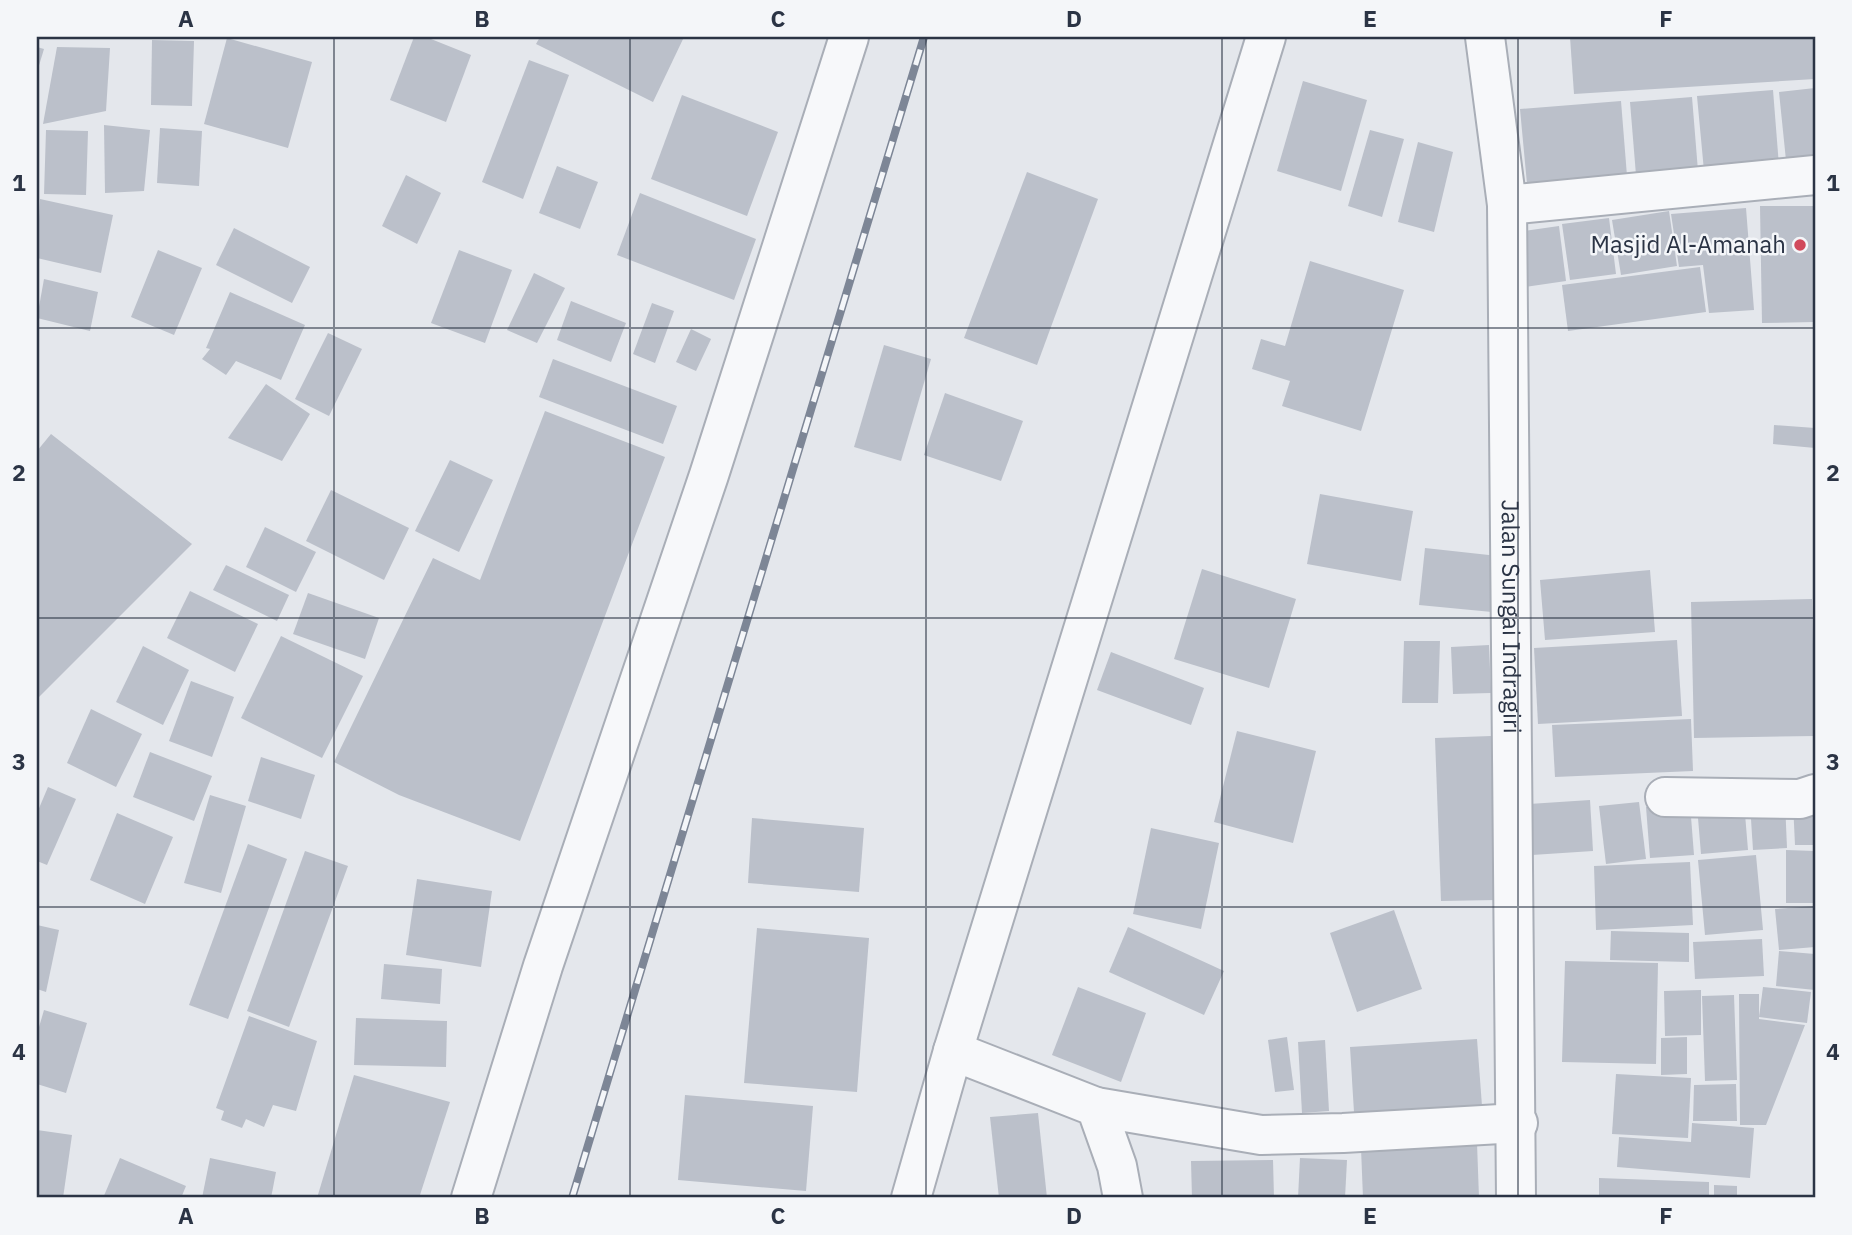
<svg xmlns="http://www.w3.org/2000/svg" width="1852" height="1235" viewBox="0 0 1852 1235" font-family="'IBM Plex Sans',sans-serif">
<rect width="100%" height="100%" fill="#e4e7ec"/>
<g fill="#bbc0ca">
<polygon points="414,37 426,37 471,55 446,122 390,100"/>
<polygon points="540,37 684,37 653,102 536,44"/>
<polygon points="1570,37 1814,37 1815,79 1574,94"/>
<polygon points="227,38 312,62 288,148 204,124"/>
<polygon points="152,40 194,41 192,106 151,105"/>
<polygon points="37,47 44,49 37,72"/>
<polygon points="57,47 110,48 106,111 43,124"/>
<polygon points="529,60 569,75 523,199 482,182"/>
<polygon points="1303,81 1367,100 1341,191 1277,171"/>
<polygon points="1815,88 1815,167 1787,170 1779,92"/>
<polygon points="1773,90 1779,166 1704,171 1697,96"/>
<polygon points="682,95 778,132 747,216 651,179"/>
<polygon points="1692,97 1698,171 1636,175 1630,102"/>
<polygon points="1621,101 1627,176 1527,184 1520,109"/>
<polygon points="104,125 150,130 144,191 105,193"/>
<polygon points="160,128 202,131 199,186 157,183"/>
<polygon points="46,130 88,131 86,195 44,194"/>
<polygon points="1370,130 1404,139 1382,217 1348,206"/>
<polygon points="1418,142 1453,152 1434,232 1398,222"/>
<polygon points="557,166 598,182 580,229 539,213"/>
<polygon points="1027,172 1098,199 1037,365 964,338"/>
<polygon points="406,175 441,193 417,244 382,226"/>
<polygon points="640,193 756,239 734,300 617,255"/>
<polygon points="40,199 113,215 101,273 37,258"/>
<polygon points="1760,206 1815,206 1815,322 1762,323"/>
<polygon points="1746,208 1754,310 1709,313 1703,265 1679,267 1671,214"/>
<polygon points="1669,211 1677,266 1621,275 1612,220"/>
<polygon points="1609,218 1616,274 1570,280 1562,224"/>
<polygon points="1559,226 1566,281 1525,287 1517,232"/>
<polygon points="234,228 310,267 292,303 216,265"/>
<polygon points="158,250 202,268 174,335 131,317"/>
<polygon points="459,250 512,270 485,343 431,323"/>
<polygon points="1310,261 1404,290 1361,431 1282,406 1290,381 1252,369 1261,339 1285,346"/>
<polygon points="1700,267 1706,312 1568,331 1562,285"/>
<polygon points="534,273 565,288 537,343 507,330"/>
<polygon points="44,279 98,292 90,331 37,318"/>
<polygon points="230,292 305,325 281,380 236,361 226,375 202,359 210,349 206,348"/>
<polygon points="571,301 626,323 611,362 557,340"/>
<polygon points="652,303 674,311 655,363 633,354"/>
<polygon points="691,329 711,339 696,371 676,362"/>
<polygon points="328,333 362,349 329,416 295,399"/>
<polygon points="884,345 931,359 901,461 854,447"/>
<polygon points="553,359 677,406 663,444 539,397"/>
<polygon points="266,384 310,414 282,461 228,438"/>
<polygon points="945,393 1023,421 1001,481 924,455"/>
<polygon points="545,411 665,457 520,841 399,795 334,762 433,558 480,580"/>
<polygon points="1774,425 1815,428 1815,448 1773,444"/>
<polygon points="51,434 192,544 37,699 37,451"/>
<polygon points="450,460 493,480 459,552 415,531"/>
<polygon points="331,490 409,528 384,580 306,541"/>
<polygon points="1320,494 1413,511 1401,581 1307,564"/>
<polygon points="265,527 316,552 296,592 246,567"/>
<polygon points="1425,548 1498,556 1492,612 1419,605"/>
<polygon points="226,565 289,595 277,621 213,590"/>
<polygon points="1202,569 1296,599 1269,688 1174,659"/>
<polygon points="1650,570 1655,632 1545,640 1540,580"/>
<polygon points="190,591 258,624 235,672 167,638"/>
<polygon points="308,593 379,618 365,659 293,634"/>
<polygon points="1812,599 1815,736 1694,738 1691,602"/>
<polygon points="281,636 363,676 322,758 241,718"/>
<polygon points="1677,640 1682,716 1538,724 1534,648"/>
<polygon points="1404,641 1440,641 1438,703 1402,703"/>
<polygon points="1489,645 1491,693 1453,694 1451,647"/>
<polygon points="143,646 189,670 163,725 116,702"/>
<polygon points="1111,652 1204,688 1191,725 1097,690"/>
<polygon points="191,681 234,697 212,757 169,741"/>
<polygon points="91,709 142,734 116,787 67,763"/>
<polygon points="1691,719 1693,771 1555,777 1552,725"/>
<polygon points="1237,731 1316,751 1293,843 1214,822"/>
<polygon points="1491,736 1497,900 1441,901 1435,738"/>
<polygon points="150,752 212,776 194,821 133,797"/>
<polygon points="261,757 315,775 301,819 248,801"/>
<polygon points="48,787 76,799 47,865 37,861 37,813"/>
<polygon points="210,795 246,806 221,893 184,883"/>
<polygon points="1590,800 1593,851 1532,855 1529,804"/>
<polygon points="1639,802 1646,859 1606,864 1599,806"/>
<polygon points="1744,802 1748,850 1701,854 1697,806"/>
<polygon points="1785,802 1787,848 1753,850 1750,804"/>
<polygon points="1815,802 1815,845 1795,845 1793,803"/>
<polygon points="1690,804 1694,855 1650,858 1646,807"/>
<polygon points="117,813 173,837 145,904 90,880"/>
<polygon points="752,818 864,828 859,892 748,883"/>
<polygon points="1151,828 1219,843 1201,929 1133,914"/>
<polygon points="248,844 287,859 228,1019 189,1005"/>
<polygon points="1786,850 1815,851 1815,903 1786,903"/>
<polygon points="305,851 348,866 289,1027 247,1011"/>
<polygon points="1756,855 1763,930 1705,935 1698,860"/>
<polygon points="1690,862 1693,925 1596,930 1594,866"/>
<polygon points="417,879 492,891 481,967 406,955"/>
<polygon points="1815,906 1815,947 1779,950 1775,909"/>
<polygon points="1394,910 1422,989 1357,1012 1330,933"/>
<polygon points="37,925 59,930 46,992 37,989"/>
<polygon points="1128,927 1224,971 1204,1015 1109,972"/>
<polygon points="757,928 869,938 857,1092 744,1083"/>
<polygon points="1611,931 1689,933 1689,962 1610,960"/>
<polygon points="1762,939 1764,976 1695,979 1693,942"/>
<polygon points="1779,951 1815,954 1815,990 1776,986"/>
<polygon points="1565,961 1658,963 1656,1064 1562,1062"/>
<polygon points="384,964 442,969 440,1004 381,999"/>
<polygon points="1078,987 1146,1013 1121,1082 1052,1055"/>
<polygon points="1763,987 1811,992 1807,1023 1759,1017"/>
<polygon points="1701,990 1701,1035 1665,1036 1664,991"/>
<polygon points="1739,994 1759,994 1759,1019 1805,1025 1766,1125 1740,1125"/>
<polygon points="1734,995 1737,1080 1705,1081 1702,996"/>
<polygon points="44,1010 87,1023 66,1093 37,1084 37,1034"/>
<polygon points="249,1016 317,1041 296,1111 273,1105 264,1127 246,1119 242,1128 221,1120 224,1111 216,1108"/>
<polygon points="356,1018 447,1021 446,1067 354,1065"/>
<polygon points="1287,1037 1294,1090 1275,1092 1268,1040"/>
<polygon points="1687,1037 1687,1074 1661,1075 1661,1038"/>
<polygon points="1477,1039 1482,1106 1354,1112 1350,1047"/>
<polygon points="1325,1040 1329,1111 1302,1113 1298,1042"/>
<polygon points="1616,1074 1691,1078 1688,1138 1612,1134"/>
<polygon points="354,1075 450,1102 419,1198 317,1198"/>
<polygon points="1736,1084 1737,1121 1693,1121 1694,1085"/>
<polygon points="685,1095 813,1106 806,1191 678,1180"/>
<polygon points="1038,1113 1047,1198 999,1198 990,1117"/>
<polygon points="1692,1123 1754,1128 1750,1178 1617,1167 1619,1137 1691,1142"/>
<polygon points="37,1130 72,1135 63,1198 37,1198"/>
<polygon points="1477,1143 1479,1198 1363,1198 1361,1148"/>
<polygon points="120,1158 186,1186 181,1198 103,1198"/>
<polygon points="210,1158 276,1172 271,1198 202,1198"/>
<polygon points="1300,1158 1347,1160 1345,1198 1298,1198"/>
<polygon points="1273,1160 1274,1198 1192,1198 1191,1161"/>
<polygon points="1599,1178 1709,1182 1709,1198 1599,1198"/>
<polygon points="1714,1185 1737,1186 1737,1198 1714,1198"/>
</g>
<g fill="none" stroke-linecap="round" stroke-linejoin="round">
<defs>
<g id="minor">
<polyline points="1507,205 1815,175"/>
<polyline points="1665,797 1800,799 1815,794"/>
<polyline points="953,1051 1096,1107 1117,1166 1123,1198"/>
<polyline points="1096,1107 1261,1135 1343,1133 1518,1123"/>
<polyline points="471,1198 543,966 709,475 849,37"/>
</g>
<g id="tertiary">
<path id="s1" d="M1485,37L1507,205L1516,1198"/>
<polyline points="911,1198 953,1051 1266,37"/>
</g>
</defs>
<use href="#minor" stroke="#a9aeb7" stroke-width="42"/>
<use href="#tertiary" stroke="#a9aeb7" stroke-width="42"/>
<use href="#minor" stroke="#f7f8fa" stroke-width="38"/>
<use href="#tertiary" stroke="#f7f8fa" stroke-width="38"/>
<defs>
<polyline id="rail" points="572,1198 924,37"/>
</defs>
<use href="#rail" stroke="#7d8696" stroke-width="8"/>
<use href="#rail" stroke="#f4f6f9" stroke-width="5" stroke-dasharray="16" stroke-linecap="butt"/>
</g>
<path fill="none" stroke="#2b3445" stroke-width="2" stroke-opacity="0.55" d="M334,37V1198M630,37V1198M926,37V1198M1222,37V1198M1518,37V1198M37,328H1815M37,618H1815M37,907H1815"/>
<circle fill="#d1495b" stroke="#f4f6f9" stroke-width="2.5" cx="1800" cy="245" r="7"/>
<g text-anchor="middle" stroke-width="5" stroke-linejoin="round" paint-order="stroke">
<g font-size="24" fill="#2b3445" stroke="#f4f6f9" text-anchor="end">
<text x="1786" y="253">Masjid Al-Amanah</text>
</g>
<g font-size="24" fill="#2b3445" stroke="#f4f6f9">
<text dy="8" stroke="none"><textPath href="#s1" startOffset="581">Jalan Sungai Indragiri</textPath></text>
</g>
</g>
<rect width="1852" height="1235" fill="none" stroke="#f4f6f9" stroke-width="77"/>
<rect x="38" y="38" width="1776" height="1158" fill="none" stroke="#2b3445" stroke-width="2.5"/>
<g font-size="23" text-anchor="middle" font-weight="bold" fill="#2b3445">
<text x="186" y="27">A</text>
<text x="482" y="27">B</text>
<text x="778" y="27">C</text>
<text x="1074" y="27">D</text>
<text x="1370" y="27">E</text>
<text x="1666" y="27">F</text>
<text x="19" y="191">1</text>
<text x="1833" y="191">1</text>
<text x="19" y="481">2</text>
<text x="1833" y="481">2</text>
<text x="19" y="770">3</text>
<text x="1833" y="770">3</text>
<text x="19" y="1060">4</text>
<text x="1833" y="1060">4</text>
<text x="186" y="1224">A</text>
<text x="482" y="1224">B</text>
<text x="778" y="1224">C</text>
<text x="1074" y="1224">D</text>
<text x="1370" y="1224">E</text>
<text x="1666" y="1224">F</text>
</g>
</svg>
